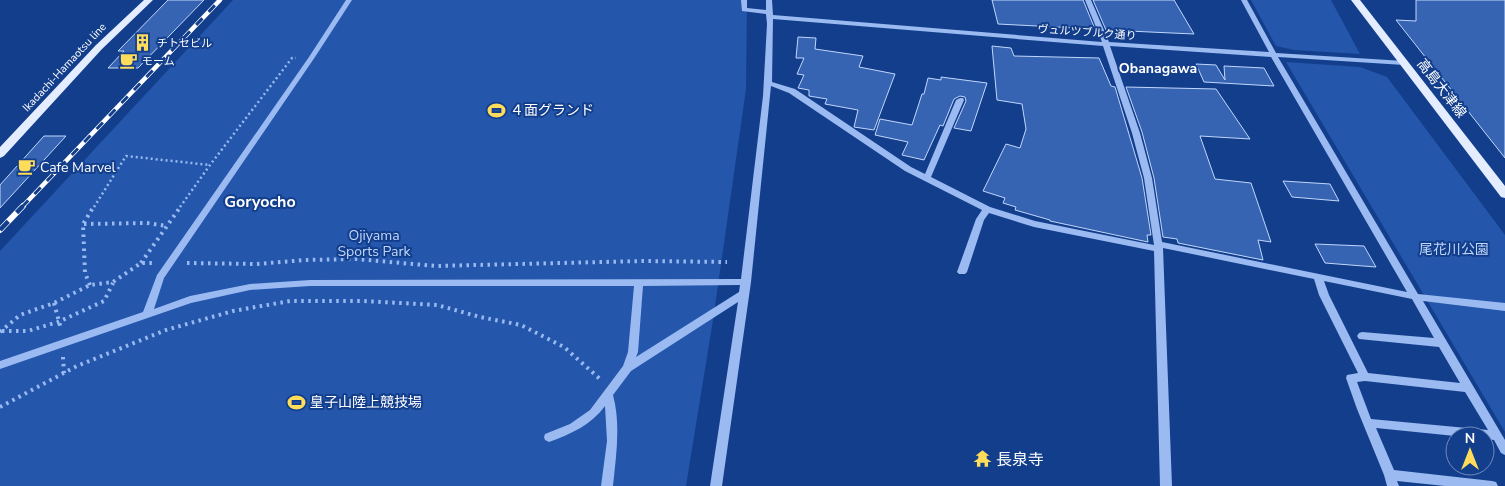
<svg xmlns="http://www.w3.org/2000/svg" width="1505" height="486" viewBox="0 0 1505 486" font-family="'Nunito Sans','Noto Sans JP',sans-serif">
<rect width="100%" height="100%" fill="#123e8c"/>
<g fill="#2456ab">
<polygon points="233,0 747,0 746,89 713,320 686,486 0,486 0,251"/>
<polygon points="1251,0 1331,0 1360,54 1294,50 1276,46"/>
<polygon points="1286,62 1360,67 1387,77 1505,235 1505,432"/>
</g>
<g fill="#3664b3" stroke="#c1d7fc">
<polygon points="168,0 204,0 138,68 108,68 124,51 118,51"/>
<polygon points="992,0 1083,0 1095,29 998,24"/>
<polygon points="1093,0 1174,0 1194,34 1106,30"/>
<polygon points="1416,0 1505,0 1505,158 1396,20 1416,21"/>
<polygon points="798,37 816,38 815,49 863,56 859,67 895,74 874,130 854,127 858,110 825,104 827,99 809,96 809,90 798,88 804,75 797,74 804,58 796,58"/>
<polygon points="992,46 1011,48 1014,56 1099,58 1111,86 1115,87 1142,178 1151,235 1147,235 1148,242 1050,221 1050,220 1015,210 1016,207 1003,203 1005,198 983,191 1006,144 1020,148 1026,129 1022,104 997,100"/>
<polygon points="1196,64 1216,65 1225,80 1224,66 1264,68 1274,86 1204,82"/>
<polygon points="941,77 987,83 971,131 954,128 966,101 965,97 960,96 954,99 943,126 940,125 924,160 902,155 908,142 875,135 880,119 912,125 922,94 924,94 928,78 941,80"/>
<polygon points="1126,87 1216,89 1250,139 1200,136 1215,179 1251,183 1271,242 1258,240 1263,260 1178,243 1177,239 1163,237 1154,178 1142,132"/>
<polygon points="44,136 66,136 0,208 0,185"/>
<polygon points="1283,181 1330,184 1339,201 1292,197"/>
<polygon points="1315,244 1364,246 1376,267 1325,263"/>
</g>
<g fill="none" stroke-linecap="round" stroke-linejoin="round">
<g stroke="#9abaf1" stroke-width="2.5" stroke-dasharray="2 3" stroke-linecap="butt">
<polyline points="94,207 126,156 210,165"/>
<polyline points="180,207 210,165 292,58 296,58"/>
</g>
<g stroke="#9abaf1" stroke-width="4" stroke-dasharray="2.5 4.5" stroke-linecap="butt">
<polyline points="84,224 147,223 167,226"/>
<polyline points="141,263 181,206"/>
<polyline points="187,263 257,264 305,260 356,259 436,266 643,261 727,262"/>
<polyline points="90,285 85,273 83,224 94,206"/>
<polyline points="54,303 61,329"/>
<polyline points="2,331 28,331 58,322 104,301 113,283"/>
<polyline points="0,332 20,315 54,303 90,285 113,282 141,263 153,263"/>
<polyline points="63,357 64,373"/>
<polyline points="0,407 77,366 166,330 233,311 290,301 364,301 437,305 480,317 521,325 564,347 600,379"/>
</g>
<path fill="#9abaf1" fill-rule="evenodd" d="M346,0H352L315,57L164,278L154,309L190,296L250,284L310,280L741,279L763,96L767,24L766,14L742,11L741,0H747V8L766,10V0H772L773,15L1102,42L1085,0H1091L1109,42L1269,52L1241,0H1247L1276,53L1404,61L1407,63L1404,65L1278,57L1418,294L1505,303V311L1423,301L1505,440V455L1501,453L1494,440L1485,439V436H1455L1376,428L1394,470L1492,481L1496,482L1498,486H1445L1397,481L1399,486H1387L1384,475L1357,409L1346,378L1347,375L1358,373L1319,295L1314,279L1163,248L1172,486H1160L1154,251L1034,227L989,213L984,220L967,272L965,274H959L957,272L976,219L982,210L905,171L789,93L771,86L751,282L722,486H710L738,302L631,371L613,395C621,425 616,456 613,486H601L607,441L605,406C591,425 571,434 549,442L545,440L544,437L545,434L570,424L590,410L623,366L628,352L634,286H310L250,290L191,303L0,369V361L143,312L157,275L309,57ZM773,19L1103,46L1132,133L1144,178L1154,245L1035,221L990,207L931,177L964,100L963,98H960L956,100L925,174L911,167L795,89L772,82ZM1110,46L1271,57L1407,292L1162,242L1152,178L1140,133ZM1324,281L1412,299L1434,338L1362,332L1359,333L1357,336L1359,339L1439,347L1460,383L1368,373L1329,295ZM740,285L739,292L636,357L638,352L643,286ZM1365,381L1465,392L1488,430L1371,419L1357,382Z"/>
<g fill="#e4ecff" fill-rule="evenodd">
<polygon points="144,0 153,0 102,49 4,156 0,158 0,147 96,45"/>
<polygon points="1351,0 1360,0 1505,186 1505,198 1501,197"/>
</g>
<defs>
<polyline id="rail-far1" points="22,207 220,0"/>
<polyline id="rail" points="0,230 23,206"/>
</defs>
<use href="#rail-far1" stroke="#fff" stroke-width="4.5"/>
<use href="#rail" stroke="#fff" stroke-width="6"/>
<use href="#rail-far1" stroke="#123e8c" stroke-width="3" stroke-dasharray="9" stroke-linecap="butt"/>
<use href="#rail" stroke="#123e8c" stroke-width="4.5" stroke-dasharray="12" stroke-linecap="butt"/>
</g>
<defs>
<symbol id="building-bare" viewBox="-9 -9 18 18"><path d="M-4-6H4V6H1V3H-1V6H-4ZM-2.5-4.3h1.7v1.8h-1.7ZM.8-4.3h1.7v1.8H.8ZM-2.5-1h1.7V.8h-1.7ZM.8-1h1.7V.8H.8Z" fill="#ffdd5a" stroke="#123e8c" stroke-width="2.5" paint-order="stroke"/></symbol>
<symbol id="cafe-bare" viewBox="-9 -9 18 18"><path d="M-5.5-4.5H6V0H3Q3 3.5 0 3.5H-2.5Q-5.5 3.5-5.5 0ZM3-3.2v2h1.7v-2ZM-6 4.5H4V6H-6Z" fill="#ffdd5a" stroke="#123e8c" stroke-width="2.5" paint-order="stroke"/></symbol>
<symbol id="stadium-bare" viewBox="-9 -9 18 18"><path d="M0-5a6.5 5 0 1 0 0 10a6.5 5 0 1 0 0-10ZM-3.5-1.8h7v3.6h-7Z" fill="#ffdd5a" stroke="#123e8c" stroke-width="2.5" paint-order="stroke"/></symbol>
<symbol id="temple-bare" viewBox="-9 -9 18 18"><path d="M0-6L5-2H3V0L6.5 2.5H4V6H1.5V3h-3V6H-4V2.5H-6.5L-3 0V-2H-5Z" fill="#ffdd5a" stroke="#123e8c" stroke-width="2.5" paint-order="stroke"/></symbol>
</defs>
<g fill-rule="evenodd">
<use href="#building-bare" x="130" y="30" width="25" height="25"/>
<use href="#cafe-bare" x="116" y="48" width="25" height="25"/>
<use href="#stadium-bare" x="484" y="98" width="25" height="25"/>
<use href="#cafe-bare" x="14" y="154" width="25" height="25"/>
<use href="#stadium-bare" x="284" y="390" width="25" height="25"/>
<use href="#temple-bare" x="970" y="446" width="25" height="25"/>
</g>
<g text-anchor="middle" stroke-width="4" stroke-linejoin="round" paint-order="stroke">
<g font-size="11" fill="#fff" stroke="#123e8c">
<text transform="translate(1087 32) rotate(4)" y="4">ヴュルツブルク通り</text>
<text transform="translate(64 67) rotate(-47)" y="4">Ikadachi-Hamaotsu line</text>
</g>
<g font-size="11" fill="#fff" stroke="#123e8c" text-anchor="start">
<text x="157" y="47">チトセビル</text>
<text x="142" y="65">モーム</text>
</g>
<g font-size="14" font-weight="bold" fill="#fff" stroke="#123e8c">
<text x="1158" y="73">Obanagawa</text>
</g>
<g font-size="14" fill="#fff" stroke="#123e8c">
<text transform="translate(1442 88) rotate(52)" y="5">高島大津線</text>
</g>
<g font-size="14" fill="#fff" stroke="#123e8c" text-anchor="start">
<text x="510" y="115">４面グランド</text>
<text x="40" y="172">Cafe Marvel</text>
<text x="310" y="407">皇子山陸上競技場</text>
</g>
<g font-size="14" fill="#c1d7fc" stroke="#123e8c">
<text x="374" y="240">Ojiyama<tspan x="374" dy="16">Sports Park</tspan></text>
<text x="1454" y="254">尾花川公園</text>
</g>
<g font-size="16" font-weight="bold" fill="#fff" stroke="#123e8c">
<text x="260" y="207">Goryocho</text>
</g>
<g font-size="16" fill="#fff" stroke="#123e8c" text-anchor="start">
<text x="996" y="465">長泉寺</text>
</g>
</g>
<g transform="translate(1470 451)"><circle r="24" fill="#123e8c" stroke="#718bba"/>
<path d="M0-4L9 19L0 12L-9 19Z" fill="#ffdd5a"/>
<text y="-8" font-size="14" font-weight="bold" text-anchor="middle" fill="#ffffff">N</text>
</g>
</svg>
